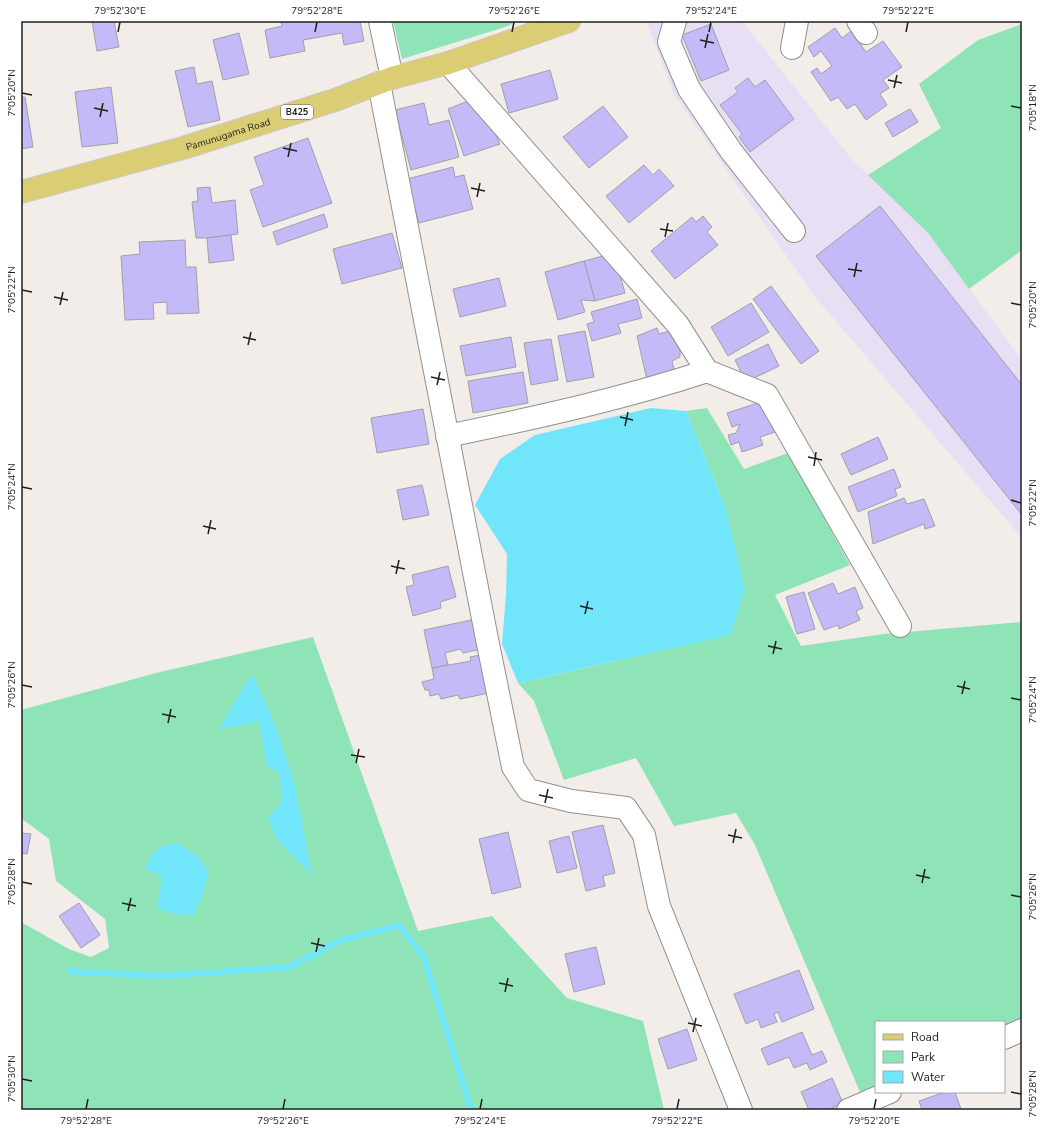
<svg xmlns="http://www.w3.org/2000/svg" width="1043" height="1131" viewBox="0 0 1043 1131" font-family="'Nunito Sans',sans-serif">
<rect width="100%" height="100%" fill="#f2ede8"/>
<polygon fill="#e8dff5" points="646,21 742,21 850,157 928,233 1022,360 1022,538 815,297 673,93"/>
<g fill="#8fe4b7">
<polygon points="393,21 517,21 508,26 402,59"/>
<polygon points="1022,24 1022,250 969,289 928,233 868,175 941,128 919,84 978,40"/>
<polygon points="707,408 744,469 788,453 850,565 775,595 801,646 884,634 1022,622 1022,1018 1004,1026 1004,1022 876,1022 876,1085 860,1092 755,845 736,813 674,826 636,758 564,780 534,701 518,683 616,661 725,506 686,411"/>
<polygon points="313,637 418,931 492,916 567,998 643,1021 664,1110 21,1110 21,922 69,949 91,957 109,948 105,919 56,881 49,839 21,818 21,710 156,673"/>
</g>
<g fill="#71e6fb">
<polygon points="651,408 686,411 725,506 745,589 731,635 518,683 502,644 506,594 507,554 475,505 500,459 535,435"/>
<polygon points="252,674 273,719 294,781 312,875 277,840 268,818 282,802 279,773 266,765 259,722 219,729"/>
<polygon points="178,843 198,857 209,872 202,897 193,916 175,914 157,908 162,876 145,869 152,854 166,845"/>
</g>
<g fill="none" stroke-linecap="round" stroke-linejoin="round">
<polyline stroke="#71e6fb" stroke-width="6" points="70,971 160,976 289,967 339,941 399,925 424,957 471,1110"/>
</g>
<g fill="#c5baf8" stroke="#a1a0a6">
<polygon points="92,21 114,21 119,47 97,51"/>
<polygon points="281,21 360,21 364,41 344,45 342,33 303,40 305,51 270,58 265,30 282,26"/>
<polygon points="711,24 729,70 701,81 682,35"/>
<polygon points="835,28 842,38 851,31 866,52 883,41 902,67 883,80 889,88 880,94 887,105 866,120 855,104 847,109 838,97 831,101 811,72 817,68 821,74 832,66 821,51 814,57 808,47"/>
<polygon points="239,33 249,74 223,80 213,40"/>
<polygon points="194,67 197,84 212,81 220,120 188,127 175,71"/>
<polygon points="550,70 558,99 509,113 501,84"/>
<polygon points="748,78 755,87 765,80 794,119 750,152 739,137 742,134 720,105 738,92 735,88"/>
<polygon points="111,87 118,143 82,147 75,92"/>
<polygon points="21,97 25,97 33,147 21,149"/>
<polygon points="468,101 493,128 500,144 464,156 448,109"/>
<polygon points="424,103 429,125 449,120 459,157 411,170 395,110"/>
<polygon points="603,106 628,137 589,168 563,137"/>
<polygon points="910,109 918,122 893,137 885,123"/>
<polygon points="308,138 332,203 263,227 250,190 264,185 254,157"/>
<polygon points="644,165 653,175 659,169 674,186 629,223 606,196"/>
<polygon points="453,167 455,177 464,175 473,209 419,223 407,179"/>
<polygon points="210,187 212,203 235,200 238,234 207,238 196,238 192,202 198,201 197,188"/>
<polygon points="880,206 1022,385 1022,515 816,256"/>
<polygon points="324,214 328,227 277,245 273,232"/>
<polygon points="703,216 712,227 707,232 718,245 675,279 651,251 692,217 696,222"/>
<polygon points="392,233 402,268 342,284 333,249"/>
<polygon points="231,235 234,260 209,263 207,238"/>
<polygon points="185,240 186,267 196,267 199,313 167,314 167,302 153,303 154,319 125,320 121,256 140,254 139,242"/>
<polygon points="614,253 625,293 595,301 584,261"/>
<polygon points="584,261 595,301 581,300 585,312 558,320 545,272"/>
<polygon points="499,278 506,306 460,317 453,289"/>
<polygon points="771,286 819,351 801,364 753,299"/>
<polygon points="637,299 642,318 618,324 621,333 592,341 587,324 594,322 591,312"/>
<polygon points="751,303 769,332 728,356 711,327"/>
<polygon points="657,328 659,334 669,331 680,343 680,357 672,361 675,373 647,380 637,336"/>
<polygon points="585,331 594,377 567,382 558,336"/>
<polygon points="511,337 516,367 466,376 460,346"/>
<polygon points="551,339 558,380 531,385 524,343"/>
<polygon points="768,344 779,366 746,382 735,360"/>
<polygon points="523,372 528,403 473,413 468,381"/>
<polygon points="764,401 775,432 760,437 763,445 742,452 739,442 731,445 728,435 736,433 740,424 732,427 727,413"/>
<polygon points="423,409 429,444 377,453 371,418"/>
<polygon points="878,437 888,459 851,475 841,454"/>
<polygon points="894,469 901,487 895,489 897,496 858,512 848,487"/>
<polygon points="422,485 429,515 403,520 397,490"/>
<polygon points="904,498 907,504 924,499 935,526 925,529 924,524 873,544 868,512"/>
<polygon points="448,566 456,597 440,602 441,608 413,616 406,587 414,585 412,575"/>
<polygon points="833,583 838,594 855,587 863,608 856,611 860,620 839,629 838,625 824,630 808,593"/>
<polygon points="804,592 815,629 797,634 786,597"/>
<polygon points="476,619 482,649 463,653 460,649 445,653 448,665 432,668 424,630"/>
<polygon points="485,654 494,692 460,699 458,695 441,699 439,694 430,696 429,690 425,690 422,682 434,679 432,668 471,661 470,657"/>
<polygon points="603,825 615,873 603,876 605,886 586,891 572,832"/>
<polygon points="508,832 521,887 492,894 479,839"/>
<polygon points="21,833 31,834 27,854 21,853"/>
<polygon points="569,836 577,868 557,873 549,841"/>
<polygon points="79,903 100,935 81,948 59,916"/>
<polygon points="596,947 605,984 574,992 565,954"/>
<polygon points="799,970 814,1009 782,1022 778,1012 774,1014 777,1022 761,1028 758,1019 746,1024 734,994"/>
<polygon points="687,1029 697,1060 668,1069 658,1039"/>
<polygon points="802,1032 812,1055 822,1051 827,1062 810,1070 807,1063 794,1068 789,1057 768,1065 761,1049"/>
<polygon points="832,1078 843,1103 828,1110 809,1110 801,1092"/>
<polygon points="945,1092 955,1092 961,1109 957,1110 922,1110 919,1101"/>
</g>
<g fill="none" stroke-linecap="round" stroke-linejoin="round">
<defs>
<g id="minor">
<polyline points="380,21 392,78"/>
<polyline points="675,21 669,42 689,89 731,151 794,231"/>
<polyline points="858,21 866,33"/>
<polyline points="792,48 797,21"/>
<polyline points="448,63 678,325 707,371 767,395 900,626"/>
<polyline points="379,83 486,634 513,767 528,790 571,801 626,808 644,835 659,906 741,1110"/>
<path d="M447,436C535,418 622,399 707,371"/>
<polyline points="1004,1038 1022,1030"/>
<polyline points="848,1110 890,1092"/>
</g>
<g id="major">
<path id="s1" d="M21,192L183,148L335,100L392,78L448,63L569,21"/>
</g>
</defs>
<use href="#minor" stroke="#95908c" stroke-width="24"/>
<use href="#major" stroke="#cac9c9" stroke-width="24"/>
<use href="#minor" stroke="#fff" stroke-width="22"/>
<use href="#major" stroke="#dacd73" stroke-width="22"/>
</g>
<path fill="none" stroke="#211f1d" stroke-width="1.5" d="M118,32L120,22M315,32L317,22M512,32L514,22M709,32L711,22M906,32L908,22M700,40L714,43M705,48L708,34M888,80L902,83M894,88L897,75M22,93L32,95M1011,106L1021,108M94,108L108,111M100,117L103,103M283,148L297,151M288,157L291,143M471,188L485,191M477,197L480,183M660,229L673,231M665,237L668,223M848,269L862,271M854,277L857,263M22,290L32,292M54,297L68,300M1011,303L1021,305M60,305L63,292M243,337L256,340M248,345L251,332M431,377L445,380M437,385L440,372M620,417L633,420M625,426L628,412M808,457L822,460M814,466L816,452M22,487L32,489M1011,500L1021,503M203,526L216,529M208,534L211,520M391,566L405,569M396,574L399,560M580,606L593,609M585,614L588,601M768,646L782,649M773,654L776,641M22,685L32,687M957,686L970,689M962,694L965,681M1011,698L1021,700M162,714L176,717M168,723L171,709M351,755L365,757M356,763L359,749M539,795L553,798M545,803L548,789M728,835L742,838M733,843L736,829M916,875L930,878M22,882L32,884M922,883L925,869M1011,895L1021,897M122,903L136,906M128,911L131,898M311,943L325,946M316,952L319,938M499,983L513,986M505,992L508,978M688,1023L702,1026M693,1032L696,1018M22,1079L32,1081M1011,1092L1021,1094M86,1109L88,1099M283,1109L285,1099M480,1109L482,1099M677,1109L679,1099M874,1109L876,1099"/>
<g text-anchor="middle" stroke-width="3" stroke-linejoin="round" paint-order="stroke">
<rect fill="#fff" stroke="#646261" stroke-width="1" x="281" y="105" width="32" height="14" rx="3"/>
<g font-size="9" font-weight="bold" fill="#211f1d">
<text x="297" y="115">B425</text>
</g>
<g font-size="10" fill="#211f1d" stroke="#fff">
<text dy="4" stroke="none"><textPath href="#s1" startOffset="215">Pamunugama Road</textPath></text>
</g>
</g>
<rect width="1043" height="1131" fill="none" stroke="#ffffff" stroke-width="44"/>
<rect x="875" y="1021" width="130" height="72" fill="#ffffff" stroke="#a6a5a5"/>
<rect x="883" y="1034" width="20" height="6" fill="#dacd73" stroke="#a6a5a5"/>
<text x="911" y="1041" font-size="12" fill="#211f1d">Road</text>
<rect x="883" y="1051" width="20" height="12" fill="#8fe4b7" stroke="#a6a5a5"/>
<text x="911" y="1061" font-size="12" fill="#211f1d">Park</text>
<rect x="883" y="1071" width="20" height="12" fill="#71e6fb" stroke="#a6a5a5"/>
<text x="911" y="1081" font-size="12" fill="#211f1d">Water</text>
<rect x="22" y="22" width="999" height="1087" fill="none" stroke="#211f1d" stroke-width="1.5"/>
<g font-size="10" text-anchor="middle" fill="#211f1d">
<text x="120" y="14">79°52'30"E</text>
<text x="317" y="14">79°52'28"E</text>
<text x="514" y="14">79°52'26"E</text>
<text x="711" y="14">79°52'24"E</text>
<text x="908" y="14">79°52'22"E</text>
<text transform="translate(11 93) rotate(-90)" y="4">7°05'20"N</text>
<text transform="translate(1032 108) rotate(-90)" y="4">7°05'18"N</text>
<text transform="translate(11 290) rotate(-90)" y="4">7°05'22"N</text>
<text transform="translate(1032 305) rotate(-90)" y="4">7°05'20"N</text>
<text transform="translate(11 487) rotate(-90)" y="4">7°05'24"N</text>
<text transform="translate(1032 503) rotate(-90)" y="4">7°05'22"N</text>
<text transform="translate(11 685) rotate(-90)" y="4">7°05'26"N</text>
<text transform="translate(1032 700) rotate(-90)" y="4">7°05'24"N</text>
<text transform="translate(11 882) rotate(-90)" y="4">7°05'28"N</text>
<text transform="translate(1032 897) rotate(-90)" y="4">7°05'26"N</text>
<text transform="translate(11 1079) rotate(-90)" y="4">7°05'30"N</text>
<text transform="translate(1032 1094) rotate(-90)" y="4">7°05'28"N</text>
<text x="86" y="1124">79°52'28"E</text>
<text x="283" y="1124">79°52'26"E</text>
<text x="480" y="1124">79°52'24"E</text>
<text x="677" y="1124">79°52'22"E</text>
<text x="874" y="1124">79°52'20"E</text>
</g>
</svg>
